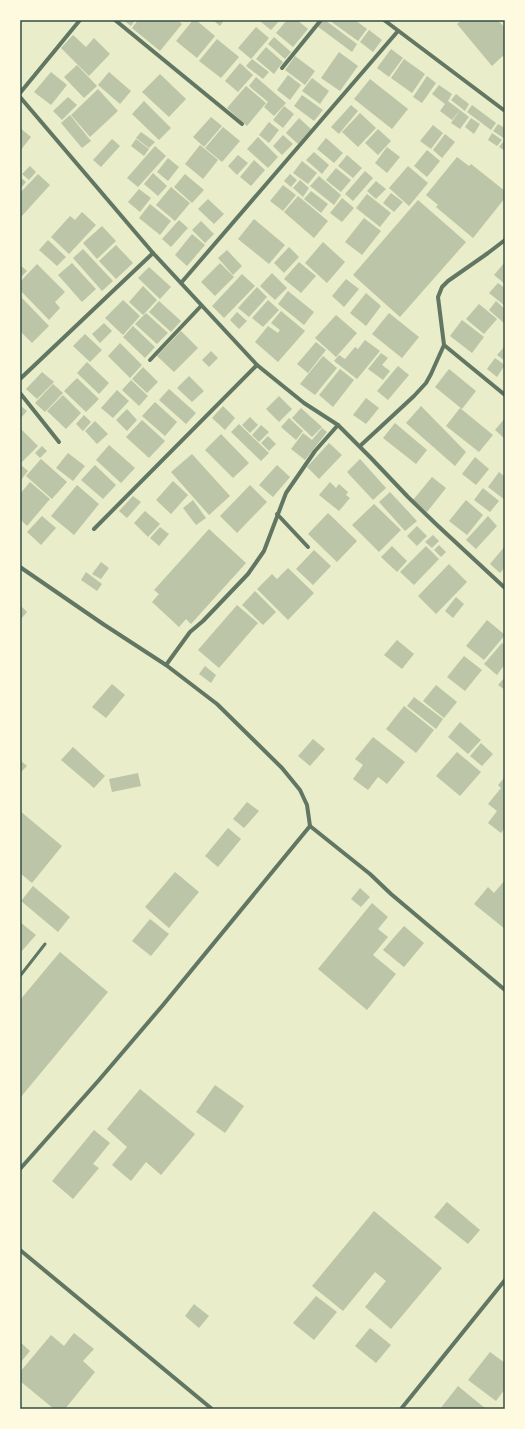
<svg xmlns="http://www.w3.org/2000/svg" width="525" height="1429" viewBox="0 0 525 1429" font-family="'Noto Sans',sans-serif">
<rect width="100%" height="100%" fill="#e9edc9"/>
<g fill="#bcc5a7">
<polygon points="123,20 135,20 131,26"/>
<polygon points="138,20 178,20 182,24 160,51 132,28"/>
<polygon points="193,20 196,20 215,36 197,58 176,41"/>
<polygon points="213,20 224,20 220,26"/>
<polygon points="263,20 280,20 271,30 261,22"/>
<polygon points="287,20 297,20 308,29 293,47 276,33"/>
<polygon points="321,20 325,20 357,44 352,52 317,26"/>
<polygon points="329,20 355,20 367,29 358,41"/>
<polygon points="462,20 498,20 505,28 505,54 492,66 457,24"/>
<polygon points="256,27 269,38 251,59 238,48"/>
<polygon points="369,30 382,40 373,52 360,42"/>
<polygon points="73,35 86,47 94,38 110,54 89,76 61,48"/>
<polygon points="274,37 291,52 285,59 268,44"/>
<polygon points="217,39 239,57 221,78 199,61"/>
<polygon points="266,47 283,62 274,74 256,59"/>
<polygon points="391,49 403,58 389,77 377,68"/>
<polygon points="339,52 358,66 340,91 321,78"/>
<polygon points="295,56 315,71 305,85 285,70"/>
<polygon points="252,59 269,72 263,79 246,66"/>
<polygon points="404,59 425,74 412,93 391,78"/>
<polygon points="240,63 253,75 238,92 225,81"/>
<polygon points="77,65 97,86 84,98 64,77"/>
<polygon points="51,72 67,85 51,105 34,92"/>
<polygon points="109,72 131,91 120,104 98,85"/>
<polygon points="160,74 186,99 169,117 142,92"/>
<polygon points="288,75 301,85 290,100 277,90"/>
<polygon points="427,76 436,83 422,103 413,97"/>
<polygon points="256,77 286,103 274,116 264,107 268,102 249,86"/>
<polygon points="312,78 329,91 320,104 302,91"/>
<polygon points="370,79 408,109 392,129 354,99"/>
<polygon points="439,85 452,94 448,101 460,110 452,120 440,111 445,104 432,94"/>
<polygon points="246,86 266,103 247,126 227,108"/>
<polygon points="98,89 118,111 90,137 71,115"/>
<polygon points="456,94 469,104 465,111 451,100"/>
<polygon points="302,95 323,110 314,121 294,106"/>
<polygon points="68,97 77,105 62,120 53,111"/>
<polygon points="144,101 171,128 159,140 132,114"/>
<polygon points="351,105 358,111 339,134 331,127"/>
<polygon points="472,105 496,123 491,130 467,112"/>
<polygon points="284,106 294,114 283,128 273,120"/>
<polygon points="460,110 469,117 460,129 451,123"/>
<polygon points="360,113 376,128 358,147 342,132"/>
<polygon points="70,115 91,141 82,148 61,123"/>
<polygon points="211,117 222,126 204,147 193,137"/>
<polygon points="299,118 311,129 298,144 286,133"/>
<polygon points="471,118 480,124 474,134 465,127"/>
<polygon points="269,122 279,130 269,143 259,135"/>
<polygon points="498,124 505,128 505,139 493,131"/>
<polygon points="433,125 443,133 431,149 420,141"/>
<polygon points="223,127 240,141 222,162 205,148"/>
<polygon points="20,128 31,137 20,151"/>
<polygon points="378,129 391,141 378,155 365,143"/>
<polygon points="141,132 155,142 149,148 136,138"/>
<polygon points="492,133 502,140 497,146 488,140"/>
<polygon points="445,134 455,142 442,158 433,150"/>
<polygon points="283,135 293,144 282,155 273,146"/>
<polygon points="258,137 278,157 268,168 247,149"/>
<polygon points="326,138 343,153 334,163 317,149"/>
<polygon points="112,139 120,146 101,167 93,160"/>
<polygon points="136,139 149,149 144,156 131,146"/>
<polygon points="503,142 505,143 505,151 499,147"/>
<polygon points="200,145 218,160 203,179 185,164"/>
<polygon points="155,146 166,156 138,187 127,178"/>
<polygon points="387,147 400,157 387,173 375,163"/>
<polygon points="427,150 440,161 427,177 414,166"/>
<polygon points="314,152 329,165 322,174 306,160"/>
<polygon points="238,155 248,163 237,175 228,166"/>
<polygon points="347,155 362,168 353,178 338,166"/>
<polygon points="457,157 469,166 471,164 505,191 505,198 473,238 436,207 438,205 426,195"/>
<polygon points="168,158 179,167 168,181 157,172"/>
<polygon points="254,160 265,170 251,186 240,177"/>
<polygon points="302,161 317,173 308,184 293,173"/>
<polygon points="30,166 36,172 29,180 22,174"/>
<polygon points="408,166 428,183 409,206 389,188"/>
<polygon points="336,168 351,180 341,192 326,180"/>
<polygon points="365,171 373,178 353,201 345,194"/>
<polygon points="153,173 167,186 158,196 144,184"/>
<polygon points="38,174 50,185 20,218 20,193"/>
<polygon points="185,174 204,190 192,203 174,187"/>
<polygon points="290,174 297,180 291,187 284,181"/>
<polygon points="319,176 341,195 334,205 310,186"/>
<polygon points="20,177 26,182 20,189"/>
<polygon points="300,180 309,188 303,197 293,188"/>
<polygon points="376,181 386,189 376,199 367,191"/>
<polygon points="283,185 296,195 283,211 270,201"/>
<polygon points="171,187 190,203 175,221 156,205"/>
<polygon points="139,189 151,198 140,212 128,202"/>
<polygon points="311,191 328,204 321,213 304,199"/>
<polygon points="391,193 403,202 394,212 383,203"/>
<polygon points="367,194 391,213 380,227 356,208"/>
<polygon points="298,196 328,221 314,238 284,212"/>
<polygon points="342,198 354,208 342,222 330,213"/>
<polygon points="208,199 224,214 214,224 198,209"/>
<polygon points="418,200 466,242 400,317 353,275"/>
<polygon points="150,204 171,221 160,235 139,218"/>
<polygon points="82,212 96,225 69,254 51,237 70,216 75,220"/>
<polygon points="364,218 381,231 362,255 345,242"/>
<polygon points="254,219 285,245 269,264 238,239"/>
<polygon points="179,220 188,228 171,247 162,239"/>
<polygon points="201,221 214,234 205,243 192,230"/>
<polygon points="102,226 116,241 97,259 83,243"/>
<polygon points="192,234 205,245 187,266 175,255"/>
<polygon points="48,240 66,257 57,266 39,250"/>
<polygon points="323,242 345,262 327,283 305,263"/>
<polygon points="116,245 133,263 116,279 99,261"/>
<polygon points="289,247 299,257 284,273 274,263"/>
<polygon points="83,249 113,281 102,291 73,258"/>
<polygon points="227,250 242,266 233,275 218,258"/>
<polygon points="299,262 316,276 301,293 284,279"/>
<polygon points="505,262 505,284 494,275"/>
<polygon points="72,263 96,289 82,302 58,275"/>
<polygon points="220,263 234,277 215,296 201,282"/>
<polygon points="37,264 65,292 55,302 60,308 49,320 20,290 20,282"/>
<polygon points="20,265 27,271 20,278"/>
<polygon points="149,267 171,287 160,299 138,278"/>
<polygon points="272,273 287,288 275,300 260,286"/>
<polygon points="242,274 255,286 224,318 212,306"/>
<polygon points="346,279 359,289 344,307 332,296"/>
<polygon points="498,283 505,288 505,306 489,293"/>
<polygon points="143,286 157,300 143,315 129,302"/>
<polygon points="257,287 267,297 249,317 238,308"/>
<polygon points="288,291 314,312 304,325 278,304"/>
<polygon points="366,293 381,306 366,326 350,313"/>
<polygon points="20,296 49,326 32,343 20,331"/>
<polygon points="123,300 140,316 123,335 105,318"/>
<polygon points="268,300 279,310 263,327 252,318"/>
<polygon points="159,301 181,321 171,332 149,312"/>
<polygon points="496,301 505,309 505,324 489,310"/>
<polygon points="479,304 497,319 484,334 466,319"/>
<polygon points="281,311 305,331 278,362 255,342 268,326 278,333 280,330 271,323"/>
<polygon points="237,312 247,321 239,329 230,320"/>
<polygon points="146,313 168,333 157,344 135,324"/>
<polygon points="389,313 419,337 402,358 372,334"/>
<polygon points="336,315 357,333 336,357 315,338"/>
<polygon points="462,320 484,337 472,353 450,336"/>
<polygon points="104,323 112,331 100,343 92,334"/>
<polygon points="133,326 155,347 145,358 123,337"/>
<polygon points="181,331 198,348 174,372 157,356"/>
<polygon points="85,334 102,350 90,362 73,346"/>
<polygon points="365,340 380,351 357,379 334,361 339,355 345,359 355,347 358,349"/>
<polygon points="316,342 326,350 308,373 297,364"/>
<polygon points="120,343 142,365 130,378 108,356"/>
<polygon points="505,346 505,361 497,355"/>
<polygon points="211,351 218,358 209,367 202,360"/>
<polygon points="381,353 388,358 382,365 390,371 383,380 368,369"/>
<polygon points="323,356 337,368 315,395 300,384"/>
<polygon points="495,358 505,365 497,377 487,369"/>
<polygon points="87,362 109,383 99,394 77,373"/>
<polygon points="398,366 409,375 388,400 377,391"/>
<polygon points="143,367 158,382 147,393 132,379"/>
<polygon points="340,369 354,380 333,407 319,395"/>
<polygon points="449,369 476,391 462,409 435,387"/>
<polygon points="42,372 54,382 37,399 26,389"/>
<polygon points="189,376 204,391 192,402 177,388"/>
<polygon points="77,378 99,399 86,412 64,391"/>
<polygon points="131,380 148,396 139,406 122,390"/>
<polygon points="53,384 63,393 45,412 35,403"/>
<polygon points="169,389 196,413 186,424 159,400"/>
<polygon points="117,390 129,401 113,418 101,408"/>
<polygon points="63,395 81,413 66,429 47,411"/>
<polygon points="279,396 292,409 279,422 266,409"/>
<polygon points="366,398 379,408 366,424 353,415"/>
<polygon points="155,402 177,422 165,436 142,416"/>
<polygon points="20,405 27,411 20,419"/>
<polygon points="223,406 235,418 225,430 212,418"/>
<polygon points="421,406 466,452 455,466 406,423"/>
<polygon points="301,408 322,427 312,437 292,418"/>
<polygon points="460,408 493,435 479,452 446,426"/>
<polygon points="127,409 137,420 127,431 116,420"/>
<polygon points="84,415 91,422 83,431 76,424"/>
<polygon points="250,417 258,425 250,433 242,425"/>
<polygon points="289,418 303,431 296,440 281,427"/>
<polygon points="505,418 505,439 495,430"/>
<polygon points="142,420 165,441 149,458 126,437"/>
<polygon points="95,421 108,434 97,444 85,431"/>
<polygon points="395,423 427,450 416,464 383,438"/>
<polygon points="239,424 269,453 261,461 231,432"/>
<polygon points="261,425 269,432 259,442 252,435"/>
<polygon points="20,428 38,446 22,462 20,461"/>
<polygon points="322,428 327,432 305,460 291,449 303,433 312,440"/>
<polygon points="221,434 249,463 233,478 205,450"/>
<polygon points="268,436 276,444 269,451 261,443"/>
<polygon points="329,443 342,455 319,479 307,467"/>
<polygon points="109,445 135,468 121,483 96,460"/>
<polygon points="42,446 47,451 40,458 35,453"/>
<polygon points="68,453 85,466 73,481 56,468"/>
<polygon points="192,454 230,496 209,515 171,472"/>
<polygon points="475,457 489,469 476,485 462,474"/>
<polygon points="41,459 67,482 52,499 26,476"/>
<polygon points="360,459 386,488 373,500 347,472"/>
<polygon points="20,464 28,471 20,481"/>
<polygon points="95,465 116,485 103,499 81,480"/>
<polygon points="277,465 290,477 273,497 259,485"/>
<polygon points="499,472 505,477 505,500 488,487"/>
<polygon points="432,477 446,488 427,512 413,500"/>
<polygon points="173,481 188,495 171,514 156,500"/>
<polygon points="30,482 50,499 27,526 20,519 20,494"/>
<polygon points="330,482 336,488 339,484 348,492 346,495 350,498 339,511 319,495"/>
<polygon points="77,485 99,504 74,535 51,516"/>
<polygon points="250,485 267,502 237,533 220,516"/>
<polygon points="483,488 499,501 490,512 474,500"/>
<polygon points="390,492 417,521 405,531 379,502"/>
<polygon points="133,496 141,502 127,518 119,511"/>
<polygon points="193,500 206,518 196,525 183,508"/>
<polygon points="466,500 483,515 467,535 449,521"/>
<polygon points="374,504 401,530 379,552 352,525"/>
<polygon points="145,511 160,524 148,537 134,523"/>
<polygon points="328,513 357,541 337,562 308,534"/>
<polygon points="42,516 56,528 41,545 27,532"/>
<polygon points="488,516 497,526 476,549 466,540"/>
<polygon points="417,526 427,536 417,546 407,536"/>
<polygon points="160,527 169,534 159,546 150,538"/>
<polygon points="209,529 246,563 191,624 186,619 179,627 152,602 159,594 154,590"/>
<polygon points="433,535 439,541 432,548 425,542"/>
<polygon points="439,545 446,552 441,557 434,550"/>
<polygon points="392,546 407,561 397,572 381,557"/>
<polygon points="426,546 439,559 414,585 400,572"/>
<polygon points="505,546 505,567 500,573 490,564"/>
<polygon points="314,550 331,566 313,585 296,569"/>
<polygon points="101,562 109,568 101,579 92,574"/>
<polygon points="449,564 467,582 436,614 418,596"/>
<polygon points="288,568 314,593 288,620 257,589 272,574 277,579"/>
<polygon points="86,572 102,584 97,591 81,580"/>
<polygon points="255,591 276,612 263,625 242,605"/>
<polygon points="456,597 464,604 453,618 445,611"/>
<polygon points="20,605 27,612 20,620"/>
<polygon points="237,605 258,623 219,668 198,650"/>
<polygon points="487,620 505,635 484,660 466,646"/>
<polygon points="397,640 414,654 402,669 384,655"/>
<polygon points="502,643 505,645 505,664 497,675 484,664"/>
<polygon points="464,656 482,670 465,691 447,677"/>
<polygon points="205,666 216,675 211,683 199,674"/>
<polygon points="505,677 505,690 498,685"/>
<polygon points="112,684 125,695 106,718 92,707"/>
<polygon points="436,685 457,702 444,718 423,701"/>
<polygon points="414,697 443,719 436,729 407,706"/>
<polygon points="404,706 434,730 416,753 386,729"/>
<polygon points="460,722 481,740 468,754 448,737"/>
<polygon points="373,737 405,762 387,784 378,777 368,790 353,779 363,765 355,759"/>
<polygon points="313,739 325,749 310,766 298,756"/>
<polygon points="481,743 493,754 482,766 470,756"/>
<polygon points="73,747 105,776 94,788 61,760"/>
<polygon points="457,752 481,772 460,796 436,776"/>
<polygon points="20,760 27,766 20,773"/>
<polygon points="138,773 141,786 112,792 109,779"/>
<polygon points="505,777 505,828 501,833 488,823 497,811 488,804 501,788 498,785"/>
<polygon points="247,802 259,811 244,828 233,819"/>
<polygon points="20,811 62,846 32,883 20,873"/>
<polygon points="228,828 241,839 218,867 205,856"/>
<polygon points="175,872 199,892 169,928 145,907"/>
<polygon points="505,880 505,929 474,904 488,887 494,893"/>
<polygon points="33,886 70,917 58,932 21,901"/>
<polygon points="360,888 370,897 361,907 351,899"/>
<polygon points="372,903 388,917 378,929 388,937 373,955 396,974 367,1010 318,969"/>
<polygon points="150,919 169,934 151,956 132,941"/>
<polygon points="20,922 36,935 20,953"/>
<polygon points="404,926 424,943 404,967 383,950"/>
<polygon points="60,952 108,992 20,1098 20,1000"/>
<polygon points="215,1085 244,1106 225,1133 196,1112"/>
<polygon points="140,1089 195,1134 161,1175 146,1162 131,1181 112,1165 127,1147 107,1129"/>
<polygon points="94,1130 110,1143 93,1164 99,1168 73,1199 52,1181"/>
<polygon points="447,1202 480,1230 468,1244 434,1217"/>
<polygon points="374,1211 442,1268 391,1329 365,1307 386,1281 375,1272 343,1311 312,1286"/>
<polygon points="316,1296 337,1312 314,1340 293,1323"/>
<polygon points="194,1304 209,1316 199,1328 185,1316"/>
<polygon points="370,1328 391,1345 376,1363 355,1346"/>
<polygon points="74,1333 94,1349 83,1361 95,1372 65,1409 54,1409 20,1381 20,1372 51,1335 64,1346"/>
<polygon points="20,1342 30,1351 20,1363"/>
<polygon points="490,1352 505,1363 505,1389 496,1401 468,1380"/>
<polygon points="458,1386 486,1409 440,1409"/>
</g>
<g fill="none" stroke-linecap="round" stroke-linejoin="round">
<polyline stroke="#617663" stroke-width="3" points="20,976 45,944"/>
<g stroke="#617663" stroke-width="4">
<polyline points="115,20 242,124"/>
<polyline points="384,20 505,111"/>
<polyline points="282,68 321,20"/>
<polyline points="20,93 80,20"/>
<polyline points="20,97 153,253 257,365 304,403 338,425 371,458 408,497 437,525 505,588"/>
<polyline points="181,283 398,31"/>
<polyline points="444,345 505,395"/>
<polyline points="150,360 201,306"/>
<polyline points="20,379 153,253"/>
<polyline points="20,393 59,442"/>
<polyline points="338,425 315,451 286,493 264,551 248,574 203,621 190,632 166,665 217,704 282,768 300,790 307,805 310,826 370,874 391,894 505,990"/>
<polyline points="360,446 414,396 426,383 431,374 444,345 438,297 442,287 448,281 488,253 505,240"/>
<polyline points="277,514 308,547"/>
<polyline points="94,529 257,365"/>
<polyline points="20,567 103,624 166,665"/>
<polyline points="20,1169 99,1080 163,1005 310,826"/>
<polyline points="20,1250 212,1409"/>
<polyline points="401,1409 505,1280"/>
</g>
</g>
<rect width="525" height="1429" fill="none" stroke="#fefae0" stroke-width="42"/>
<rect x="21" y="21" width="483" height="1387" fill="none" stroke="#344e41" stroke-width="1.5"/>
</svg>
